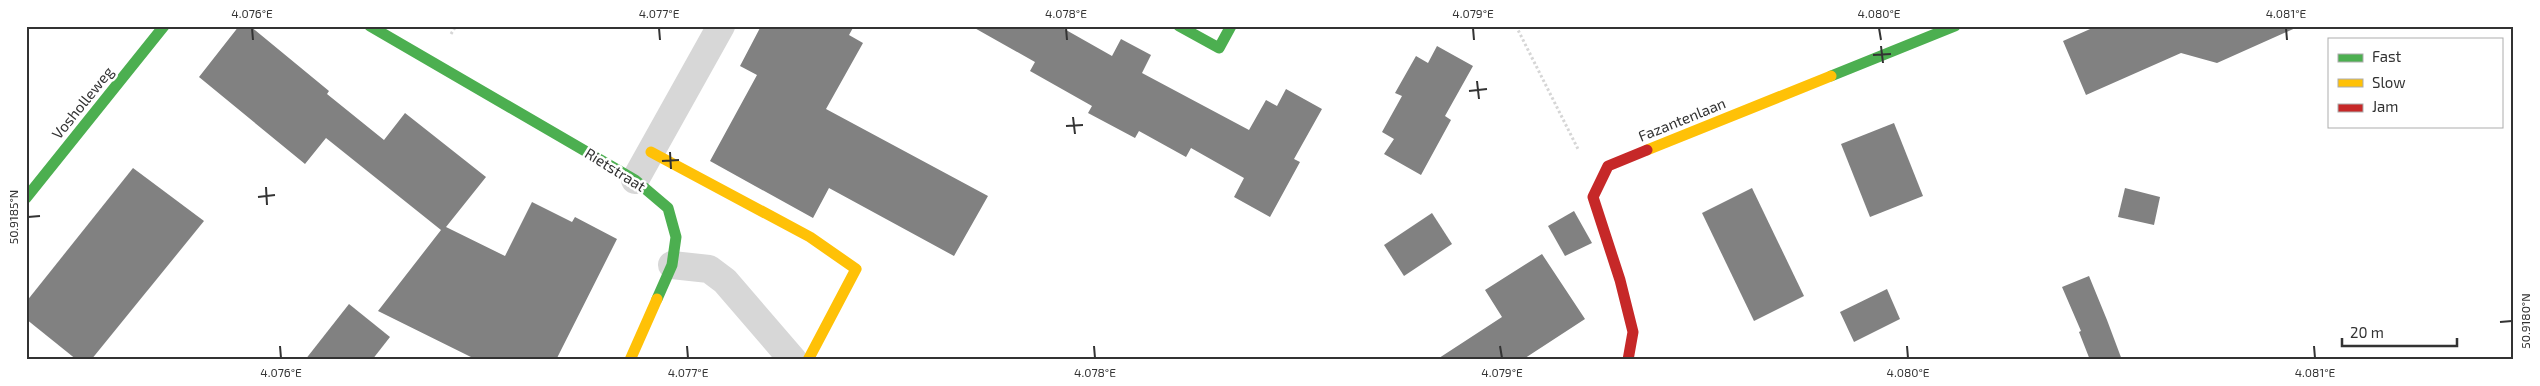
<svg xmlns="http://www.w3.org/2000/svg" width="2540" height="386" viewBox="0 0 2540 386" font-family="'Exo 2',sans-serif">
<rect width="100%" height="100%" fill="#fff"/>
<g fill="#818181">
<polygon points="239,26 250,26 329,91 327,94 384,140 405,113 486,177 446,227 505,256 532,202 572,222 575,217 617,239 556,360 477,360 378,311 441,230 326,138 305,164 199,77"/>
<polygon points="761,26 854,26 849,35 863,43 826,109 988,196 954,256 829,188 813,218 710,161 757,75 740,66"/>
<polygon points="971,26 1059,26 1112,56 1121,39 1151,55 1142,73 1249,130 1266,100 1277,106 1286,89 1322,109 1294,159 1300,162 1270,217 1234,197 1244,178 1191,148 1186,157 1139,131 1135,138 1088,113 1092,106 1030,71 1035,62"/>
<polygon points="2097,26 2300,26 2217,63 2181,53 2086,95 2063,41"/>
<polygon points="1437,46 1473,66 1445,116 1451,120 1421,175 1384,154 1394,139 1382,132 1402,96 1395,93 1416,56 1428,63"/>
<polygon points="1894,123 1923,196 1870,217 1841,144"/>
<polygon points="133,168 204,221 91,360 77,360 26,319 26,302"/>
<polygon points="1752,188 1804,296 1754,321 1702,213"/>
<polygon points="2125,188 2160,197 2154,225 2118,217"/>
<polygon points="1574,211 1592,243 1565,256 1548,226"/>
<polygon points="1432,213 1452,244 1404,276 1384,245"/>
<polygon points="1542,254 1585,319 1522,360 1436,360 1502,317 1485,290"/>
<polygon points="2089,276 2107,320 2122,360 2090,360 2079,332 2081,331 2062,287"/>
<polygon points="1887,289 1900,319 1854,342 1840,312"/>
<polygon points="349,304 390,337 372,360 305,360"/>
</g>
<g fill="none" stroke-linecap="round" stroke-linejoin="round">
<g stroke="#d6d6d6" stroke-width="3" stroke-dasharray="2.5 2.5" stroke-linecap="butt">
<polyline points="1516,26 1579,151"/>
<polyline points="451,34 456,26"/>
</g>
<g stroke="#d7d7d7" stroke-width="28">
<polyline points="635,180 721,26"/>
<polyline points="672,265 709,269 725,281 793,360"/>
</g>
<g stroke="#4caf50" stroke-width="11">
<polyline points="370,26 635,180 668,208 676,237 672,265 657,299"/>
<polyline points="1179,26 1219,48 1231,26"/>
<polyline points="1831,76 1955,26"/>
<polyline points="26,198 164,26"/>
</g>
<g stroke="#ffc107" stroke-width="11">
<polyline points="1647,150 1831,76"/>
<polyline points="651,152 810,237 856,269 808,360"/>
<polyline points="630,360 657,299"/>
</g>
<polyline stroke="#c62828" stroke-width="11" points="1628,360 1633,332 1620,280 1593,197 1608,166 1647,150"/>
</g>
<path fill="none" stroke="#333" stroke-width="2" d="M252,28L253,40M659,28L660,40M1066,28L1067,40M1473,28L1474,40M1879,28L1881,40M2286,28L2287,40M1881,46L1883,63M1873,55L1891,54M1477,81L1479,99M1469,91L1487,89M1073,117L1075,134M1066,126L1083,125M670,152L671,169M662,161L679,160M266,187L267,205M258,197L275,195M28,217L40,216M2500,322L2512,321M280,346L281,358M687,346L688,358M1094,346L1095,358M1500,346L1502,358M1907,346L1908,358M2314,346L2315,358"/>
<g text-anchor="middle" stroke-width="5" stroke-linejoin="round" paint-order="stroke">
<g font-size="15" fill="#333" stroke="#fff">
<text transform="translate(83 103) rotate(-51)" y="5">Vosholleweg</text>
<text transform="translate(1682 120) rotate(-22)" y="5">Fazantenlaan</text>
<text transform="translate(615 170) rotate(32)" y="5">Rietstraat</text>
</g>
</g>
<rect width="2540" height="386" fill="none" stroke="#ffffff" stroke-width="55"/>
<rect x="2328" y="38" width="175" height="90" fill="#ffffff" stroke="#adadad"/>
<rect x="2338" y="54" width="25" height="8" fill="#4caf50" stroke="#adadad"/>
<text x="2372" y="62" font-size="15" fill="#333333">Fast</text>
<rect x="2338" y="79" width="25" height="8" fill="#ffc107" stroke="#adadad"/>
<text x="2372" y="88" font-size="15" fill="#333333">Slow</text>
<rect x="2338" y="104" width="25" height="8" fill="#c62828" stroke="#adadad"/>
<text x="2372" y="112" font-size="15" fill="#333333">Jam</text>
<path d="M2342 338v8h115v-8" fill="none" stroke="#333333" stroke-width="2.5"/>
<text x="2350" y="338" font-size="15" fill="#333333" stroke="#ffffff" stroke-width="4" paint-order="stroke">20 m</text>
<rect x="28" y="28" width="2484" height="330" fill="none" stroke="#333" stroke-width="2"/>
<g font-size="12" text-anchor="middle" fill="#333">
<text x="252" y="18">4.076°E</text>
<text x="659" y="18">4.077°E</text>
<text x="1066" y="18">4.078°E</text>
<text x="1473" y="18">4.079°E</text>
<text x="1879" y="18">4.080°E</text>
<text x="2286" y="18">4.081°E</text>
<text transform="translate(14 217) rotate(-90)" y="4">50.9185°N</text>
<text transform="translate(2526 321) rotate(-90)" y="4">50.9180°N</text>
<text x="281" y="377">4.076°E</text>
<text x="688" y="377">4.077°E</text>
<text x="1095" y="377">4.078°E</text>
<text x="1502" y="377">4.079°E</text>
<text x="1908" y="377">4.080°E</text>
<text x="2315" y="377">4.081°E</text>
</g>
</svg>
